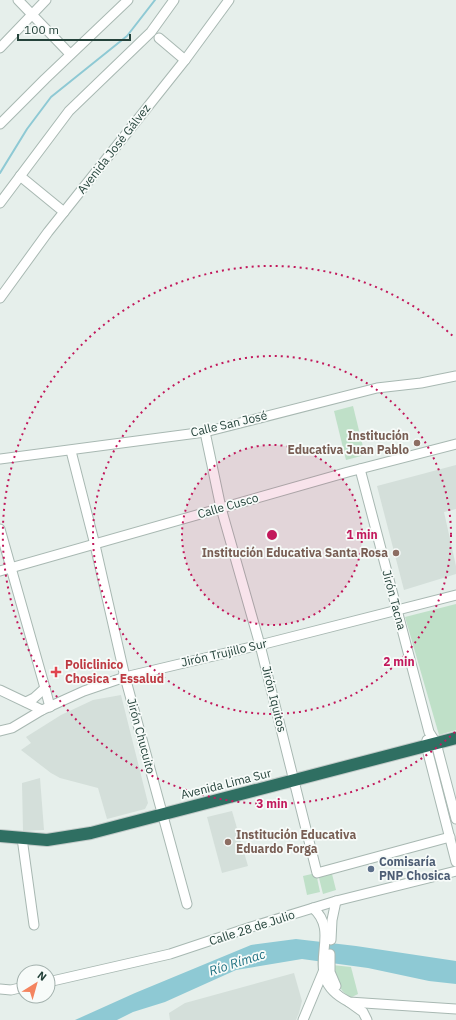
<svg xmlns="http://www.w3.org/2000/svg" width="456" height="1020" viewBox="0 0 456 1020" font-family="'IBM Plex Sans',sans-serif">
<rect width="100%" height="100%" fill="#e6efeb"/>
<g fill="#d4dfda">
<polygon points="456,465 456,509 444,512 456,566 456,574 404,590 377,486"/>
<polygon points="121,695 148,803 145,809 107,819 98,788 60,778 51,773 21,750 31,743 26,737 61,715 93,700"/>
<polygon points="40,778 44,830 23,831 22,783"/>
<polygon points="232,811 248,866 222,873 207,817"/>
<polygon points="294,973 302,1001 299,1013 296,1020 170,1020 169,1013 185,1003"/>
</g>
<g fill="#bfe0c8">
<polygon points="353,406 365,455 346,460 334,411"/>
<polygon points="456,604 456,730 439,735 405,617"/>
<polygon points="331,870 336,890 323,894 318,874"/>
<polygon points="316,873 320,892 307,895 303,876"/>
<path d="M332,965L351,967L358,994L350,998C338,989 335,979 332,965Z"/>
</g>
<polygon fill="#8ec9d4" points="296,939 356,946 456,961 456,984 429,981 368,968 302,959 236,970 165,1002 133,1012 117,1020 75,1020 135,993 251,945"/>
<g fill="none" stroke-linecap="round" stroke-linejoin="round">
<polyline stroke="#8ec9d4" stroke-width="2" points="0,173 27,129 51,97 127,36 155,0"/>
<defs>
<g id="minor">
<polyline points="18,0 70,54"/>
<polyline points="159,38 185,60"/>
<polyline points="0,48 46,0"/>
<polyline points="0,124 45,79 128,0"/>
<polyline points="20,176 64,212"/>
<polyline points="0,203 69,111 151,32 174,0"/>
<polyline points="0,298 48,232 185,60 229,0"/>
<polyline points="205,432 221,508 260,645 317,873 450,837"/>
<polyline points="71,451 95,545 125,677 187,904"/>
<polyline points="0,459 205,432 377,388 421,383 456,376"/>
<polyline points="360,469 429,732 436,743 456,819"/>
<polyline points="0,529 45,688 50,707"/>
<polyline points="0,571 348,472 456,444"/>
<polyline points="0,690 42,710"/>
<polyline points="26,702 34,698 45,688"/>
<polyline points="0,731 12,728 42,710 84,691 125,677 260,645 456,595"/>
<polyline points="427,740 426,745 456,862"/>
<polyline points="22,838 34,925"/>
<path d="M313,908C345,936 297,976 349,1002L456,1009"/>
<polyline points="331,940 332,920 336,901"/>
<polyline points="330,954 330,972 336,986"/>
<polyline points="48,982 170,954 251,927 336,901 456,871"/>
<polyline points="0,989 11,990 24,987"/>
<polyline points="349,1002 363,1012 367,1020"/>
<polyline points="303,1020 323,972"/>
</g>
<polyline id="highway" points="0,836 47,840 91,833 456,738"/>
</defs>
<use href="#minor" stroke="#a8b8b2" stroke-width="11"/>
<use href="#highway" stroke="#c2cac8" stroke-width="14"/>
<use href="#minor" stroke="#fff" stroke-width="9"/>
<use href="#highway" stroke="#2f6f62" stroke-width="12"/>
</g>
<circle cx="272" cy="535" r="90" fill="#c2185b" fill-opacity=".12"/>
<g fill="none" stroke="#c2185b" stroke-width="2" stroke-dasharray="2 4">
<circle cx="272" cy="535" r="90"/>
<circle cx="272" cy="535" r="179"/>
<path d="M455 732A269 269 0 1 1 455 338"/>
</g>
<g fill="#8d6e63" stroke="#f7fbf9" stroke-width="1.5">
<circle cx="417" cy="443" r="4"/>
<circle cx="396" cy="553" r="4"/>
<circle cx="228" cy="842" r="4"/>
</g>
<path fill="#e0444e" stroke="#f7fbf9" stroke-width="1.5" d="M54 666h4v4h4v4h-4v4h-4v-4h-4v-4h4z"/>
<circle fill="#5c6f8a" stroke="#f7fbf9" stroke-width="1.5" cx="371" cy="869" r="4"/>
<g text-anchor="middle" stroke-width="3.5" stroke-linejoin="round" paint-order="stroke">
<g font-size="12" fill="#24423a" stroke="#f7fbf9">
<text transform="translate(114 149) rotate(-52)" y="4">Avenida José Gálvez</text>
<text transform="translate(229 424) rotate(-13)" y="4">Calle San José</text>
<text transform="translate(228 506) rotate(-16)" y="4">Calle Cusco</text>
<text transform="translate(394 600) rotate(75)" y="4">Jirón Tacna</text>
<text transform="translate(224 653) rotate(-13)" y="4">Jirón Trujillo Sur</text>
<text transform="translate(274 699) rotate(76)" y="4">Jirón Iquitos</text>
<text transform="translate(141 736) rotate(75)" y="4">Jirón Chucuito</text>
<text transform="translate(226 784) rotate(-14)" y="4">Avenida Lima Sur</text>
<text transform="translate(252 928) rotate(-18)" y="4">Calle 28 de Julio</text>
</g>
<g font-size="12" font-weight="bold" fill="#785e54" stroke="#f7fbf9" text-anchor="end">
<text x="409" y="440">Institución<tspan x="409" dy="14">Educativa Juan Pablo</tspan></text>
<text x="388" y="557">Institución Educativa Santa Rosa</text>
<text x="236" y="839" text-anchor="start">Institución Educativa<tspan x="236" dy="14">Eduardo Forga</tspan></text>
</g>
<g font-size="12" font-weight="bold" fill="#be3a42" stroke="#f7fbf9" text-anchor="start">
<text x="65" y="669">Policlinico<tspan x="65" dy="14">Chosica - Essalud</tspan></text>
</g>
<g font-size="12" font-weight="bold" fill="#4e5e75" stroke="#f7fbf9" text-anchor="start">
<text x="379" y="866">Comisaría<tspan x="379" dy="14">PNP Chosica</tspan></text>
</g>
<g font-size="13" font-style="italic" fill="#1c6f80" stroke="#f7fbf9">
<text transform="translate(237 962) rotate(-18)" y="5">Río Rímac</text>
</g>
</g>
<circle cx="272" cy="535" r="6" fill="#c2185b" stroke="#f7fbf9" stroke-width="2"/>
<g font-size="12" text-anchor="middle" font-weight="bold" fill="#c2185b" stroke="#f7fbf9" stroke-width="3.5" stroke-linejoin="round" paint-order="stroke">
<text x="362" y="539">1 min</text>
<text x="399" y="666">2 min</text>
<text x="272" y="808">3 min</text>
</g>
<g transform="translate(36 984) rotate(37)"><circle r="19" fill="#f7fbf9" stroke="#a3b1ad"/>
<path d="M0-3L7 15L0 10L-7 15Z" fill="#f4845f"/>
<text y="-6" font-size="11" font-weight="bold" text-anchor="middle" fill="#24423a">N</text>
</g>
<path d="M18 34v6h112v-6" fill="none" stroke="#24423a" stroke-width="2"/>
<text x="24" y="34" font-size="12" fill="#24423a" stroke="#f7fbf9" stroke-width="3" paint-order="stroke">100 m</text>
</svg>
